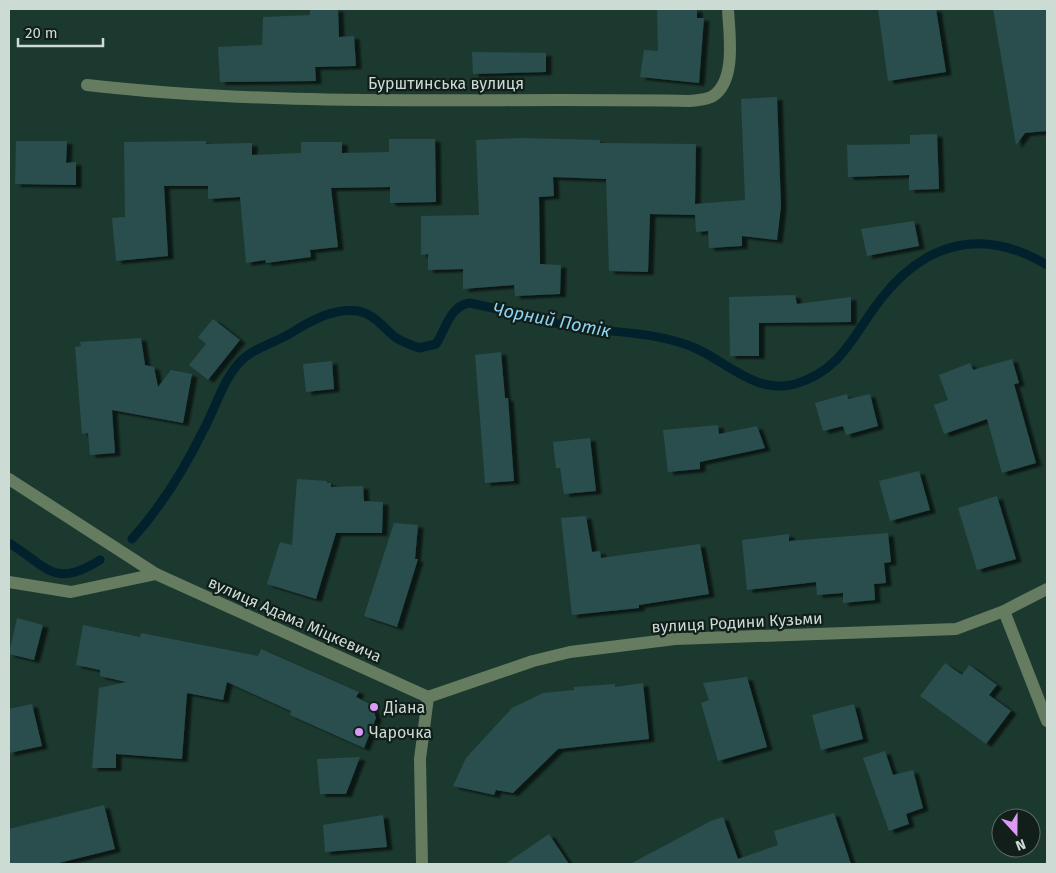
<svg xmlns="http://www.w3.org/2000/svg" width="1056" height="873" viewBox="0 0 1056 873" font-family="'Fira Sans',sans-serif">
<defs>
<filter id="shadow"><feDropShadow dx="5.5" dy="3" stdDeviation="1" flood-color="#0009"/></filter>
</defs>
<rect width="100%" height="100%" fill="#1c392f"/>
<g fill="none" stroke-linecap="round" stroke-linejoin="round">
<g stroke="#01212d" stroke-width="9">
<path d="M132,539C162,506 184,470 204,429C216,407 222,382 239,363C252,348 275,343 291,333C312,320 333,308 358,311C374,314 384,328 395,337C402,342 411,345 419,348L436,344C446,329 449,307 469,303C503,309 535,320 569,326C611,333 655,331 695,348C727,362 757,395 795,384C842,371 854,333 881,299C926,241 984,227 1047,265"/>
<path d="M9,543C48,567 54,589 100,560"/>
</g>
</g>
<g fill="#2a4d4e" filter="url(#shadow)">
<polygon points="310,9 338,9 339,37 354,36 356,66 315,67 316,81 220,82 218,47 262,45 263,17 310,15"/>
<polygon points="657,9 697,9 697,18 704,18 699,83 640,77 644,50 658,51"/>
<polygon points="878,9 936,9 946,72 888,81"/>
<polygon points="993,9 1047,9 1047,131 1025,133 1016,145"/>
<polygon points="472,52 546,53 546,72 473,74"/>
<polygon points="777,97 781,206 777,240 742,236 742,246 709,248 708,231 696,232 695,215 650,214 648,272 609,271 606,179 553,177 554,196 539,197 540,264 561,265 560,294 515,296 514,285 463,289 463,269 428,270 428,254 421,255 421,216 479,215 476,140 520,138 600,140 600,143 696,144 695,204 745,200 741,99"/>
<polygon points="937,134 939,189 909,190 909,175 848,177 847,145 910,144 910,135"/>
<polygon points="389,139 435,139 436,202 390,203 390,187 331,188 338,247 310,250 311,257 266,263 265,260 246,263 240,197 208,199 208,186 164,186 168,256 116,261 112,218 125,217 124,142 206,141 206,144 252,143 252,155 301,153 301,142 342,142 342,153 389,152"/>
<polygon points="16,141 67,141 66,163 76,162 76,185 15,184"/>
<polygon points="914,221 919,246 867,256 861,229"/>
<polygon points="795,295 797,304 851,297 851,322 759,323 759,356 730,356 729,297"/>
<polygon points="213,319 240,340 208,380 189,365 206,344 198,337"/>
<polygon points="141,338 145,365 154,367 158,387 171,370 192,374 183,423 112,410 115,453 90,455 88,433 82,434 75,347 81,346 80,342"/>
<polygon points="501,352 505,398 508,398 514,481 485,483 475,355"/>
<polygon points="1012,359 1019,383 1014,384 1036,463 1002,473 987,419 944,434 934,405 948,400 939,375 970,363 973,370"/>
<polygon points="332,361 334,389 306,392 303,364"/>
<polygon points="847,394 848,399 870,394 878,426 846,435 843,426 823,431 815,403"/>
<polygon points="718,425 719,434 757,426 765,448 700,462 700,469 668,472 663,430"/>
<polygon points="590,438 596,491 564,494 560,468 556,468 553,442"/>
<polygon points="919,471 930,510 890,521 879,481"/>
<polygon points="297,479 327,481 327,483 331,483 331,487 363,486 364,501 383,502 382,533 336,533 316,599 267,584 280,542 292,545"/>
<polygon points="997,496 1016,559 977,570 958,508"/>
<polygon points="586,516 592,552 600,551 601,558 700,544 709,594 639,605 639,608 572,615 561,518"/>
<polygon points="394,523 418,525 415,559 418,559 397,627 364,616"/>
<polygon points="888,533 891,562 884,563 886,583 874,584 875,600 843,603 843,593 817,595 816,582 747,590 742,540 789,534 789,541"/>
<polygon points="17,618 43,625 34,660 9,654"/>
<polygon points="83,625 140,637 141,633 258,656 261,649 359,692 356,697 372,705 376,718 364,748 290,715 291,711 227,682 223,700 187,693 182,759 116,754 116,768 92,768 99,688 126,682 100,676 100,670 76,665"/>
<polygon points="945,663 962,675 969,665 997,685 989,695 1011,711 986,744 920,696"/>
<polygon points="747,677 767,747 718,761 701,703 709,700 703,683"/>
<polygon points="643,683 649,739 558,749 513,793 496,790 494,795 453,786 466,758 512,708 543,693 574,690 574,687 615,684 615,687"/>
<polygon points="32,704 42,746 9,753 9,709"/>
<polygon points="854,704 863,739 821,750 812,715"/>
<polygon points="885,751 893,775 913,770 923,808 906,814 909,824 889,831 863,758"/>
<polygon points="360,757 346,794 320,794 317,759"/>
<polygon points="104,805 115,849 55,864 9,864 9,829"/>
<polygon points="834,813 851,864 630,864 711,821 723,817 738,859 778,845 774,831"/>
<polygon points="383,815 387,847 325,852 323,825"/>
<polygon points="549,834 569,864 505,864"/>
</g>
<g fill="none" stroke-linecap="round" stroke-linejoin="round">
<g stroke="#667c60" stroke-width="12">
<path d="M87,85C287,108 489,97 690,101C698,100 707,100 713,96C737,80 729,33 728,9"/>
<polyline points="9,479 156,574 428,697"/>
<polyline points="9,582 71,592 156,574"/>
<polyline points="1004,611 1047,721"/>
<polyline points="428,697 533,661 570,652 675,639 956,629 1004,611 1047,589"/>
<polyline points="422,864 420,759 428,697"/>
</g>
</g>
<g fill="#da9af6" stroke="#111e19" stroke-width="2">
<circle cx="374" cy="707" r="5"/>
<circle cx="359" cy="732" r="5"/>
</g>
<g text-anchor="middle" stroke-width="4.5" stroke-linejoin="round" paint-order="stroke">
<g font-size="16" fill="#ccdcd5" stroke="#111e19">
<text x="446" y="89">Бурштинська вулиця</text>
<text transform="translate(295 619) rotate(24)" y="6">вулиця Адама Міцкевича</text>
<text transform="translate(737 622) rotate(-3)" y="6">вулиця Родини Кузьми</text>
</g>
<g font-size="16" fill="#ccdcd5" stroke="#111e19" text-anchor="start">
<text x="384" y="713">Діана</text>
<text x="369" y="738">Чарочка</text>
</g>
<g font-size="18" font-style="italic" fill="#8cd4f3" stroke="#111e19">
<text transform="translate(552 320) rotate(11)" y="6">Чорний Потік</text>
</g>
</g>
<rect width="1056" height="873" fill="none" stroke="#ccdcd5" stroke-width="20"/>
<g transform="translate(1016 833) rotate(159)"><circle r="24" fill="#111e19" stroke="#5c6a64"/>
<path d="M0-4L9 19L0 12L-9 19Z" fill="#da9af6"/>
<text y="-8" font-size="14" font-weight="bold" text-anchor="middle" fill="#ccdcd5">N</text>
</g>
<path d="M18 38v8h85v-8" fill="none" stroke="#ccdcd5" stroke-width="2.5"/>
<text x="25" y="38" font-size="15" fill="#ccdcd5" stroke="#111e19" stroke-width="4" paint-order="stroke">20 m</text>
</svg>
